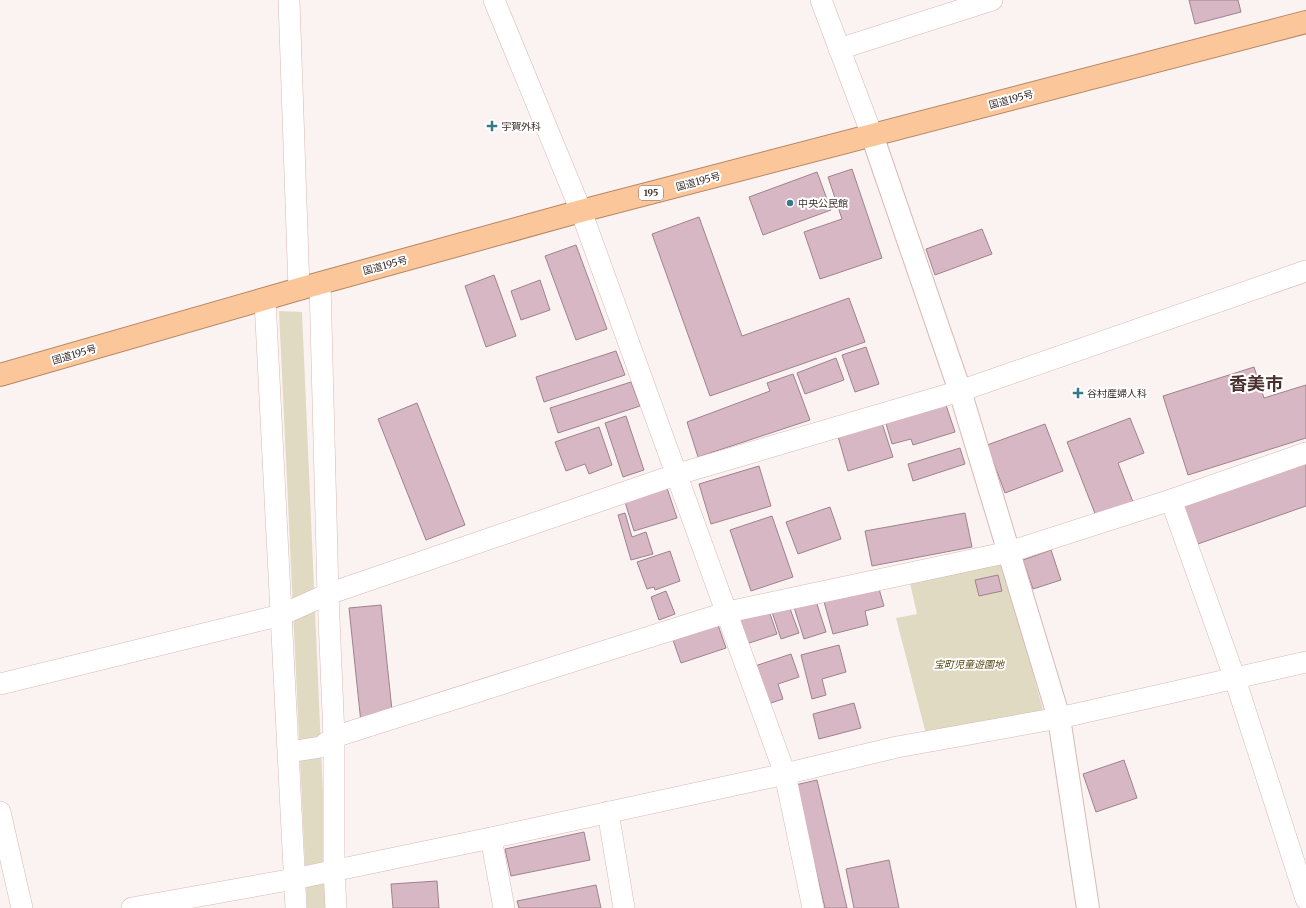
<svg xmlns="http://www.w3.org/2000/svg" width="1306" height="908" viewBox="0 0 1306 908" font-family="Merriweather,'Noto Sans JP',serif">
<rect width="100%" height="100%" fill="#faf3f2"/>
<g fill="#e0dac3">
<polygon points="279,311 302,312 328,908 307,908"/>
<polygon points="1003,564 1043,710 926,734 896,618 917,614 910,583"/>
</g>
<g fill="#d8b7c4" stroke="#9e828d">
<polygon points="1189,0 1238,0 1241,12 1195,24"/>
<polygon points="852,169 882,258 820,279 804,232 842,219 828,177"/>
<polygon points="817,172 831,210 763,235 749,197"/>
<polygon points="699,217 742,336 849,298 865,342 710,396 652,234"/>
<polygon points="982,229 992,254 935,275 926,249"/>
<polygon points="576,245 607,329 576,340 545,256"/>
<polygon points="494,275 516,336 486,347 465,286"/>
<polygon points="540,280 550,310 521,320 511,291"/>
<polygon points="866,347 879,384 855,392 842,355"/>
<polygon points="616,351 625,375 544,402 536,377"/>
<polygon points="836,358 844,380 805,394 797,373"/>
<polygon points="1254,367 1264,398 1306,385 1306,438 1188,475 1163,396"/>
<polygon points="793,374 810,420 698,457 687,422 770,391 767,383"/>
<polygon points="631,382 640,406 558,433 550,408"/>
<polygon points="417,403 465,525 426,540 378,419"/>
<polygon points="946,405 955,432 913,445 911,439 892,444 884,417"/>
<polygon points="626,416 644,470 623,477 605,423"/>
<polygon points="1130,418 1144,453 1118,463 1133,502 1096,516 1067,442"/>
<polygon points="881,420 893,457 848,471 837,433"/>
<polygon points="1045,424 1063,471 1005,493 987,445"/>
<polygon points="599,427 612,465 589,474 585,464 566,471 555,442"/>
<polygon points="960,448 965,464 913,481 908,464"/>
<polygon points="1306,462 1306,506 1195,545 1181,505"/>
<polygon points="759,466 771,506 711,524 699,484"/>
<polygon points="667,488 677,518 634,531 625,502"/>
<polygon points="830,507 841,539 798,554 786,522"/>
<polygon points="625,513 632,537 646,532 653,554 631,560 618,515"/>
<polygon points="965,513 972,547 872,566 865,531"/>
<polygon points="772,516 793,577 751,591 730,530"/>
<polygon points="1051,550 1061,580 1033,589 1023,560"/>
<polygon points="670,551 680,581 655,590 654,587 647,589 637,562"/>
<polygon points="998,575 1002,591 979,596 975,580"/>
<polygon points="877,582 884,606 865,611 868,625 833,634 823,598"/>
<polygon points="666,591 675,614 659,620 651,597"/>
<polygon points="815,598 826,632 804,639 793,604"/>
<polygon points="381,605 393,720 361,723 349,608"/>
<polygon points="789,606 799,633 781,639 772,612"/>
<polygon points="768,608 777,634 746,644 738,618"/>
<polygon points="718,625 726,648 681,663 673,640"/>
<polygon points="839,645 846,672 822,679 826,695 812,699 801,655"/>
<polygon points="791,654 799,677 778,684 783,699 768,704 755,666"/>
<polygon points="854,703 861,728 819,739 813,714"/>
<polygon points="1124,760 1137,798 1096,812 1083,774"/>
<polygon points="817,780 847,908 825,908 795,785"/>
<polygon points="584,832 590,860 511,876 505,849"/>
<polygon points="889,860 899,908 854,908 846,869"/>
<polygon points="437,881 439,908 393,908 391,884"/>
<polygon points="596,885 601,908 519,908 517,901"/>
</g>
<g fill="none" stroke-linecap="round" stroke-linejoin="round">
<defs>
<g id="minor">
<polyline points="289,0 299,289"/>
<polyline points="494,0 581,211 785,774 813,908"/>
<polyline points="821,0 872,135"/>
<polyline points="839,49 992,0"/>
<polyline points="320,283 328,594 334,737 334,870 336,908"/>
<polyline points="265,300 296,908"/>
<polyline points="1171,500 1235,679 1306,899"/>
<polyline points="0,684 281,615 328,594 678,474 960,391 1306,271"/>
<polyline points="289,752 321,747 334,737 728,612 1009,552 1171,500 1306,453"/>
<polyline points="0,812 22,908"/>
<polyline points="608,812 624,908"/>
<polyline points="491,838 504,908"/>
<polyline points="132,908 294,879 491,838 785,774 897,747 1059,718 1306,662"/>
</g>
<polyline id="tertiary" points="872,135 960,391 1059,718 1088,908"/>
<polyline id="trunk" points="0,375 299,289 581,211 1306,22"/>
</defs>
<use href="#minor" stroke="#d9b8b4" stroke-width="22"/>
<use href="#tertiary" stroke="#d9b8b4" stroke-width="24"/>
<use href="#trunk" stroke="#b78764" stroke-width="24"/>
<use href="#minor" stroke="#fff" stroke-width="21"/>
<use href="#tertiary" stroke="#fff" stroke-width="22"/>
<use href="#trunk" stroke="#fac69a" stroke-width="22"/>
</g>
<g fill="#367a89" stroke="#fff" stroke-width="1.5">
<path d="M490 120h4v4h4v4h-4v4h-4v-4h-4v-4h4z"/>
<circle cx="790" cy="203" r="4"/>
<path d="M1076 387h4v4h4v4h-4v4h-4v-4h-4v-4h4z"/>
</g>
<g text-anchor="middle" stroke-width="4" stroke-linejoin="round" paint-order="stroke">
<rect fill="#fff" stroke="#766d6d" stroke-width="1" x="639" y="186" width="24" height="14" rx="3"/>
<g font-size="9" font-weight="bold" fill="#3c2f2e">
<text x="651" y="196">195</text>
</g>
<g font-size="10" fill="#3c2f2e" stroke="#fff">
<text transform="translate(1011 99) rotate(-15)" y="4">国道195号</text>
<text transform="translate(698 181) rotate(-15)" y="4">国道195号</text>
<text transform="translate(385 265) rotate(-15)" y="4">国道195号</text>
<text transform="translate(74 354) rotate(-16)" y="4">国道195号</text>
</g>
<g font-size="10" fill="#3c2f2e" stroke="#fff" text-anchor="start">
<text x="501" y="130">宇賀外科</text>
<text x="798" y="207">中央公民館</text>
<text x="1087" y="397">谷村産婦人科</text>
</g>
<g font-size="10" font-style="italic" fill="#564813" stroke="#fff">
<text x="969" y="668">宝町児童遊園地</text>
</g>
<g font-size="18" font-weight="bold" fill="#4b312e" stroke="#fff">
<text x="1256" y="390">香美市</text>
</g>
</g>
</svg>
